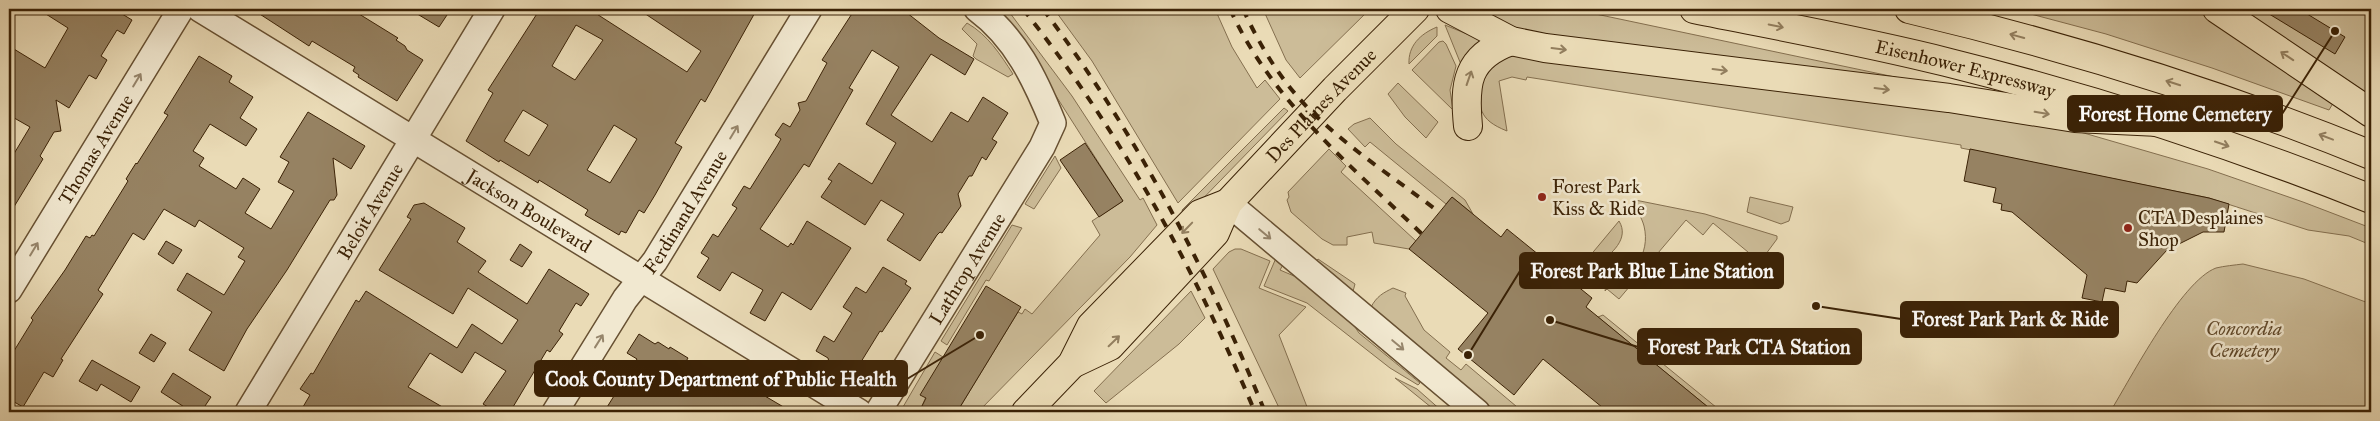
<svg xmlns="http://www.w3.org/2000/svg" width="2380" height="421" viewBox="0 0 2380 421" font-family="'IM FELL Great Primer',serif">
<rect width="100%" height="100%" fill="#eadbb6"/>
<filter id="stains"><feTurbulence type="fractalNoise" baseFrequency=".004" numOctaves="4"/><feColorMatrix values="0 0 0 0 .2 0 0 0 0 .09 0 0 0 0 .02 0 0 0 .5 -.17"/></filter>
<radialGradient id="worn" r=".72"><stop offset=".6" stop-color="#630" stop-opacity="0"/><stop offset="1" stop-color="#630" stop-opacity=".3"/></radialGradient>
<g fill="#ccbc98" stroke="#846f4f">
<polygon points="993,9 1007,9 1072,96 1140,200 1143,198 1157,225 1130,257 978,412 957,412 1018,312 1022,314 1025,309 1032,314 1100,235 1092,221 1123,201 1005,16"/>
<polygon points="1054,9 1215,9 1232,47 1257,88 1265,80 1280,99 1178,203 1092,61"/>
<polygon points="1263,9 1379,9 1375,13 1370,9 1300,78 1286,60"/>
<polygon points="1480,9 1572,9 1947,88 1543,34 1515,28"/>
<polygon points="2012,9 2199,9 2335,100 2329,110 2212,68 2106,34"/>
<polygon points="2230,9 2371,9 2371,102"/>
<path d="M967,23C988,35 1000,54 1013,74L1008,77L976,59L973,56L977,44L962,29Z"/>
<polygon points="1445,25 1484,41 1462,67"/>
<path d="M1437,27V36L1409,64C1408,46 1420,34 1437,27Z"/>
<polygon points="1443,41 1446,44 1456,66 1450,90 1453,110 1412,70 1439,42"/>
<path d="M1514,55L1990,112L2070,129L2208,169L2303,202L2371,228V245L2349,236L2308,230L2209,198L1961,148V145L1527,77L1526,80L1512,77L1499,81L1507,131C1477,119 1480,108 1478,79L1491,63Z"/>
<polygon points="1398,83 1438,122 1426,138 1405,117 1388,94"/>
<polygon points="1284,108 1288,111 1185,217 1182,210"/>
<polygon points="1370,118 1396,144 1465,200 1473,214 1452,197 1446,204 1370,142 1365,147 1348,129 1354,124"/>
<polygon points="1329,149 1346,166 1341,172 1416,241 1409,249 1374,243 1372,232 1347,237 1347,245 1333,245 1322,239 1291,212 1287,200 1289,197 1288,192"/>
<polygon points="1055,156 1061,168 1034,209 1025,204"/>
<polygon points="1750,197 1793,207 1789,221 1781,224 1747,212"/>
<path d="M1635,200L1705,214L1777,236V239L1760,262L1713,223L1703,235L1686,220L1619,299L1607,289L1605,291L1606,285C1632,279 1651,254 1644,226C1642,218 1636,209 1632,201Z"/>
<path d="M1619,221C1630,239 1611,254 1598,264L1589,257Z"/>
<polygon points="1012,225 1022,228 989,281 986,280 947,345 941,341"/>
<polygon points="1235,249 1241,249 1270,261 1259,288 1306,307 1279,335 1309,412 1281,412 1213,269 1229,252"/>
<polygon points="1276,258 1284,263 1280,270 1294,276 1297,273 1343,309 1359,333 1420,383 1418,385 1390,368 1307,303 1264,286"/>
<polygon points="1318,259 1355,284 1352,295 1313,265"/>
<path d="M2243,264L2304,279L2371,304V412H2110C2131,378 2181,281 2216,268C2224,266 2235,265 2243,264Z"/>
<path d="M1393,288L1406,293L1405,296L1424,330L1450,352L1446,358L1461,370L1466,364L1523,412H1497L1375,314L1371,307C1377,296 1383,293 1393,288Z"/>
<polygon points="1191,291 1205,318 1179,344 1106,403 1094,391"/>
<polygon points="1603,315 1722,412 1714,412 1598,317"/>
<polygon points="935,352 943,357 922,406 931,412 911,412 903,407"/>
<polygon points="1395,378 1417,389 1443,412 1437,412"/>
</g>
<g fill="#968262" stroke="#3b2206" fill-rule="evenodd">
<polygon points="38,9 114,9 132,20 124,34 117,30 101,56 107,60 96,79 89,75 69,108 56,100 61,131 54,132 40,156 43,159 9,215 9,162 30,127 9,115 9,46 45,68 68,28"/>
<polygon points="252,9 351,9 398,38 396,40 405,46 407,50 423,60 397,101 358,77 359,75 353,71 355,67 312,41 309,46"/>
<polygon points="409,9 451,9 439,27"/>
<path d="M540,9H589L687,72L701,51L638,9H757L705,102L701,99L675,143L682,147L655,195L644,213L639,210L626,233L621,231L619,235L585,215L588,210L539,180L538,183L500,160L499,162L466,141L493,93L488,90ZM576,25L603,40L575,80L552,66ZM523,110L548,125L529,156L504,141ZM614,125L637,139L610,183L587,170Z"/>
<polygon points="855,9 902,9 939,38 974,59 965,75 931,54 891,115 932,142 951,112 968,122 983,97 1008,113 992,139 997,142 986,160 982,157 972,176 969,176 958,194 961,206 942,233 940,232 937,235 920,261 887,240 904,214 881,200 865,225 821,197 832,181 828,179 839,163 872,184 896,143 866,124 899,67 872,50 849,88 853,90 809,167 804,164 760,229 788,247 791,243 793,245 807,221 851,248 811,310 782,292 765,321 750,313 763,290 732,272 720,291 697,277 709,258 701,253 713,234 718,237 737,208 732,205 744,186 750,189 777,146 781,139 775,135 783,123 790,127 800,110 798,103 806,101 827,63 822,60"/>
<polygon points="2261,9 2299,9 2345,37 2335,54"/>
<polygon points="199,56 232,76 229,82 253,97 240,118 257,129 246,146 210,124 193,151 204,158 199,166 236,189 243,178 260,189 245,213 271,229 294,191 278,182 289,162 280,157 308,112 365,146 351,169 333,158 337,195 334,200 330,200 287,270 247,329 224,371 189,350 212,312 177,290 187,273 224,295 245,261 238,257 244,248 199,220 195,227 164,209 144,240 133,233 98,290 103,294 61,359 63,360 53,377 44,372 23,407 9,399 9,359 33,320 31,318 65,270 86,236 90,238 92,235 94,236 128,181 126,179 136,163 137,164 168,115 164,113"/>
<polygon points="1085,143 1123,201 1099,217 1060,160"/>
<polygon points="1970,149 2209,198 2229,204 2224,232 2203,232 2167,250 2137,283 2127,281 2125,292 2105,288 2102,302 2082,298 2087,275 2012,212 2001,210 2002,204 1993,202 1996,188 1964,181"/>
<polygon points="1452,197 1501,237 1507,229 1592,298 1586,307 1714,412 1608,412 1543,359 1514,395 1458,349 1488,313 1409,249"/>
<polygon points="424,203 465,228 457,242 486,261 478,272 527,304 549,269 589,294 581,306 576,303 559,331 563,334 550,352 547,350 510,412 496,412 483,404 506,371 475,352 462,373 430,353 408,387 451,412 300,412 310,395 300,389 311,373 313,374 356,300 359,302 366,291 457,348 472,324 502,344 518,320 468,288 453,314 379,270 411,219 407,217 414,205"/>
<polygon points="166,241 182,250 173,264 158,254"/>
<polygon points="520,244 532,252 522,267 510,260"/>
<polygon points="883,267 907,281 905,284 911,288 882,332 880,331 856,370 850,367 848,371 839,365 835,366 829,362 828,358 816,351 824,336 834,342 852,313 843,307 856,287 866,293"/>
<polygon points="986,286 1021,307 957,412 931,412 922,406 926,398 920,395"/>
<polygon points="151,334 166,343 154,362 139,353"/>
<polygon points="639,334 655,344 658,342 669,349 670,347 688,358 684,365 728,392 736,379 792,412 604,412 637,359 627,353"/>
<polygon points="92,360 140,387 131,402 101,384 97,391 79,381"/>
<polygon points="173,373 211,397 201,412 192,412 161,392"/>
</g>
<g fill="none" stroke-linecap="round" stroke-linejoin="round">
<defs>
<g id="minor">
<path id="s1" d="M200,9L859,412"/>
<polyline points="1228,203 1477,412"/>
<path id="s2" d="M9,290L181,9"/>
<path id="s3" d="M248,412L492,9"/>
<path id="s4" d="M555,412L625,299L655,261L809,9"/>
<path id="s5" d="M878,412L1042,147L1053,123C1035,79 1016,38 977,9"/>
</g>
<g id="major">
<path id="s6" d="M1072,364L1110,346L1215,233L1228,203L1335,89L1415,9"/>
<polyline points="1026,412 1072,364 1091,326 1200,214 1228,203"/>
</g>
<g id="highway">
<polyline points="1450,9 1511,41 1545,48 1949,98 2075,118 2159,122"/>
<path id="s7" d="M1694,9C1778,26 1863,41 1946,62C2091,98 2233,144 2371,199"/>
<path d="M1909,9C2066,46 2221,94 2371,155"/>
<polyline points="2217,9 2371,113"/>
<path d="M1468,126C1464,84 1466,57 1511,41"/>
</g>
</defs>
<use href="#minor" stroke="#675032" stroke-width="28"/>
<use href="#major" stroke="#3b2206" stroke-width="30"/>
<use href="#highway" stroke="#3b2206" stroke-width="30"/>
<use href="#minor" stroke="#f1e8d0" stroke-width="25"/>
<use href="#major" stroke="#eadbb6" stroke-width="28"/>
<use href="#highway" stroke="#eadbb6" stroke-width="28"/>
<g stroke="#3b2206" stroke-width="4" stroke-dasharray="9 9" stroke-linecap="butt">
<path d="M1023,9C1121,132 1194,268 1255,412"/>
<path d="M1043,9C1136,133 1207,269 1265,412"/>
<path d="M1230,9C1272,101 1350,165 1422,234"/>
<path d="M1243,9C1260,46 1281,81 1310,110C1349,149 1396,179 1439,212"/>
</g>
</g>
<defs><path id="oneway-shaft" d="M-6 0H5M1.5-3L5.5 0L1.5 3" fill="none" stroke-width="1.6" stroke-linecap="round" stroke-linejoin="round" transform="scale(1.25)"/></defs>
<g stroke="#927e5e">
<use href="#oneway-shaft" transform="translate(1776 26) rotate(12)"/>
<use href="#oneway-shaft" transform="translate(2017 36) rotate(-165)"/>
<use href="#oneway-shaft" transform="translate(1559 49) rotate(7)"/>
<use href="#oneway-shaft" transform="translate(2287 56) rotate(-146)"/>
<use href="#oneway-shaft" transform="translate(1720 70) rotate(7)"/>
<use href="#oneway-shaft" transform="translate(1469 78) rotate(-71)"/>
<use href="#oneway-shaft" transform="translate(2173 83) rotate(-162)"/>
<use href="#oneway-shaft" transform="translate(1882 89) rotate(7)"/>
<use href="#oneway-shaft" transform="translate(2042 113) rotate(9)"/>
<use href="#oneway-shaft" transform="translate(2326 137) rotate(-159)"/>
<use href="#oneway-shaft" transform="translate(2222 144) rotate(19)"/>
<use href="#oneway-shaft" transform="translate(1187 228) rotate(134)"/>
<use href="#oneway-shaft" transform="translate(1114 341) rotate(-44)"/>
</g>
<g stroke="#96856b">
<use href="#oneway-shaft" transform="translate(137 80) rotate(-59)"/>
<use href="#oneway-shaft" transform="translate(734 132) rotate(-59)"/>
<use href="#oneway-shaft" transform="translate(1265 234) rotate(40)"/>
<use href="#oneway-shaft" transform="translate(34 249) rotate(-59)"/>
<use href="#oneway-shaft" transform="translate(599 341) rotate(-58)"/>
<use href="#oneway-shaft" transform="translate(1398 345) rotate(40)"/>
</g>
<g fill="#8f2418" stroke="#f1e8d0" stroke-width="2">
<circle cx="1542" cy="197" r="5"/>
<circle cx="2128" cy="228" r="5"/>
</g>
<g text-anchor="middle" stroke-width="5" stroke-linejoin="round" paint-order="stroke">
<g font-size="19" fill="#3b2206" stroke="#f1e8d0">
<text dy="7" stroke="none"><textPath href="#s7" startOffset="278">Eisenhower Expressway</textPath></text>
<text dy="7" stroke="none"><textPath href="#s6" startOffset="364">Des Plaines Avenue</textPath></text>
<text dy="7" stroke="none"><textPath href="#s2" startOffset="165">Thomas Avenue</textPath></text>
<text dy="7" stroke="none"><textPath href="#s1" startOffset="386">Jackson Boulevard</textPath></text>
<text dy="7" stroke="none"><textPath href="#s3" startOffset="235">Beloit Avenue</textPath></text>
<text dy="7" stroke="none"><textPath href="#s4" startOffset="239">Ferdinand Avenue</textPath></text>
<text dy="7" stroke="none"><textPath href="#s5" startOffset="169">Lathrop Avenue</textPath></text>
</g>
<g font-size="19" fill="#3b2206" stroke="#f1e8d0" text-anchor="start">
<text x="1552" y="193">Forest Park<tspan x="1552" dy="22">Kiss &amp; Ride</tspan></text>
<text x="2138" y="224">CTA Desplaines<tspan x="2138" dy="22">Shop</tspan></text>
</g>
<g font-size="19" font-style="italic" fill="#5f482a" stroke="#f1e8d0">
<text x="2244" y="335">Concordia<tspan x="2244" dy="22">Cemetery</tspan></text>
</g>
</g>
<path fill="none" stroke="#3b2206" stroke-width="2" d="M2335 31L2282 114M1468 355L1520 271M1816 306L1901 319M1550 320L1638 347M980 335L907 379"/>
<g fill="#3b2206" stroke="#f1e8d0" stroke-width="2">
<circle cx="2335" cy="31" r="5"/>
<circle cx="1468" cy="355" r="5"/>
<circle cx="1816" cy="306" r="5"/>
<circle cx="1550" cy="320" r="5"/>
<circle cx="980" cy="335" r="5"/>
</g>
<g fill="#3b2206" stroke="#3b2206" stroke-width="2">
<rect x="2068" y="96" width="214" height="35" rx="5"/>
<rect x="1520" y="253" width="263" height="35" rx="5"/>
<rect x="1901" y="302" width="217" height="35" rx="5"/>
<rect x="1638" y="329" width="223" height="35" rx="5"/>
<rect x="535" y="361" width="372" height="35" rx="5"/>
</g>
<g font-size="20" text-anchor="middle" font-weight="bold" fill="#fff">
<text x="2175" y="121">Forest Home Cemetery</text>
<text x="1652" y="278">Forest Park Blue Line Station</text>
<text x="2010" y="326">Forest Park Park &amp; Ride</text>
<text x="1749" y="354">Forest Park CTA Station</text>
<text x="721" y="386">Cook County Department of Public Health</text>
</g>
<rect width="2380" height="421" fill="none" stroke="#eadbb6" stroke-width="30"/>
<rect x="10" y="10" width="2360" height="401" fill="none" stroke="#3b2206" stroke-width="2.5"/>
<rect x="15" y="15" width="2350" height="391" fill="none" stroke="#3b2206"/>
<rect width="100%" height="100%" filter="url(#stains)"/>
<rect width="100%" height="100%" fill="url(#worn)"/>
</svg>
